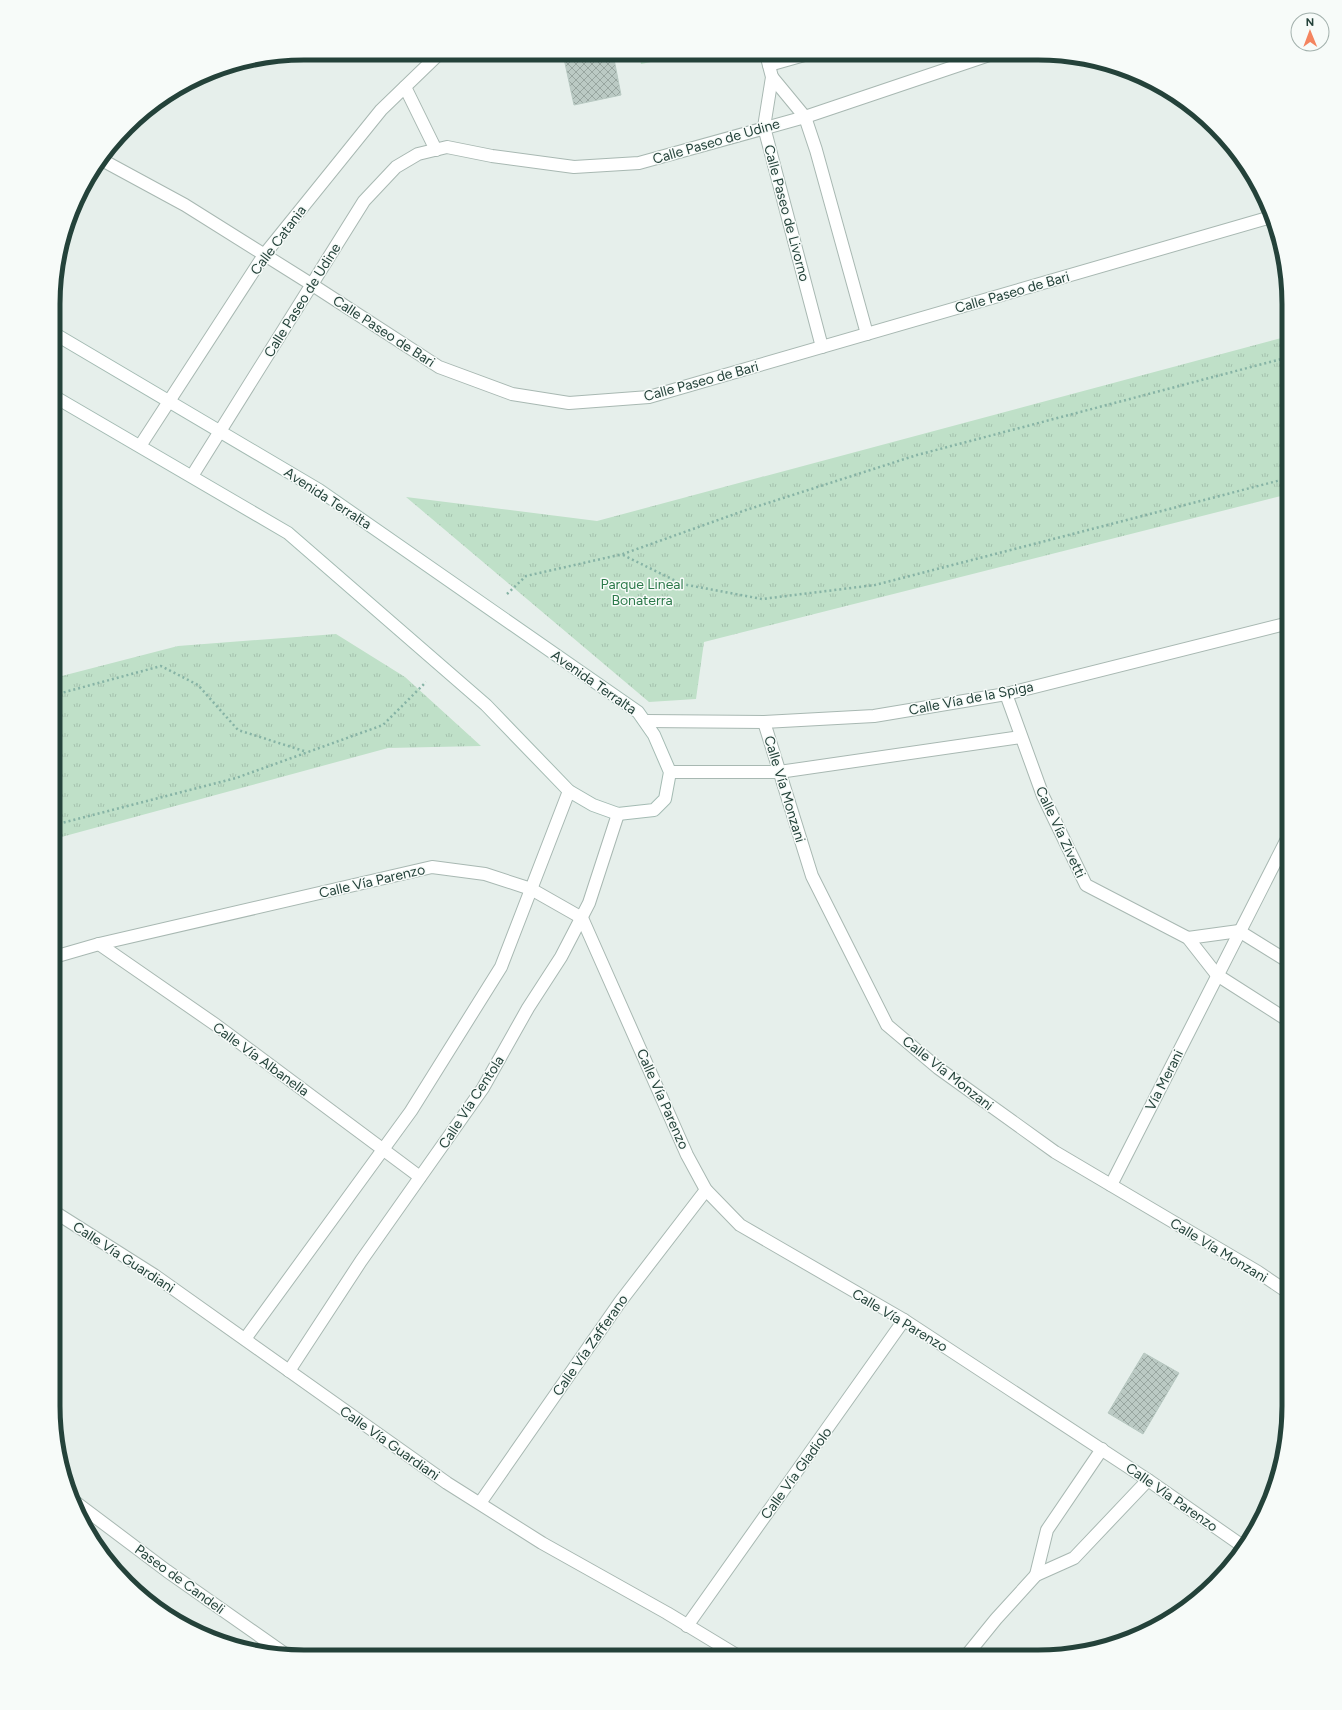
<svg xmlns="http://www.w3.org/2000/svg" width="1342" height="1710" viewBox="0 0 1342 1710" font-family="Figtree,sans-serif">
<defs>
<pattern id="grass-tufts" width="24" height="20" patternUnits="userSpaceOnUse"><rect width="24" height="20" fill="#bfe0c8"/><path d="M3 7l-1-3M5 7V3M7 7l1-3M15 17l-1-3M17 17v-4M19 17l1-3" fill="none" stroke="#a4c1ad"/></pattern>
<pattern id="building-cross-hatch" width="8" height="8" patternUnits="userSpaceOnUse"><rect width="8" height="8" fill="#bbcac4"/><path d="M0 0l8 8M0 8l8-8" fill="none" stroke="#98a6a0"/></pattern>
</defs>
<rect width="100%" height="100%" fill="#e6efeb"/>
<g fill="url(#grass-tufts)">
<polygon points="1289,336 1289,494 704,642 696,699 649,702 406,497 597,521"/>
<polygon points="336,634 405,677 481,746 388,748 54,839 54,678 178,646"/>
</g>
<polygon fill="#bfe0c8" points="639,54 690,54 641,64"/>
<g fill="url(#building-cross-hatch)" stroke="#b8c9c2">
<polygon points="563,54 613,54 621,95 574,105"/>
<polygon points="1144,1353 1179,1373 1143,1434 1108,1413"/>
</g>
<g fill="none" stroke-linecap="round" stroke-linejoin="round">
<defs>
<g id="street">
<polyline points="766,54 772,77 764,127 822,347"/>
<polyline points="769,65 808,54"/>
<polyline points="772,77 805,117 816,150 867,334"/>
<polyline points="405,87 436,150"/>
<polyline points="102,160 185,205 311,284 439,367 512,394 569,403 649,397 1271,217"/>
<polyline points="140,446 264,255 381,110 440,53"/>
<polyline points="192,476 364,201 396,167 418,154 447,147 492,156 574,167 639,163 805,117 989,55"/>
<polyline points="1006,694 1043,796 1086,885 1188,938 1217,975 1289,1021"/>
<polyline points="646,721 764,722 874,716 1006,694 1289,623"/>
<polyline points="764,722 812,876 887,1025 938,1068 1055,1152 1258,1272 1289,1293"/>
<polyline points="670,772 779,772 1021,737"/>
<polyline points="1188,938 1239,931 1289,962"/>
<polyline points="99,944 216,1025 420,1177"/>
<polyline points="54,957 99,944 432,867 485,874 531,889 582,918 687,1155 706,1190 740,1225 904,1320 1148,1480 1244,1547"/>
<polyline points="1111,1185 1289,835"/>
<polyline points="53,1211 154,1275 447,1483 542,1543 667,1613 738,1656"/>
<polyline points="245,1339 411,1111 501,967 569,791"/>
<polyline points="289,1371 361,1261 483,1088 528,1008 561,957 589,903 618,814"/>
<polyline points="74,1501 167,1571 288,1656"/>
<polyline points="480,1503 620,1302 706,1190"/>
<polyline points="1036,1575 1047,1530 1102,1449"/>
<polyline points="687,1626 904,1320"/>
<polyline points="966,1656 996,1619 1036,1575 1074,1558 1148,1480"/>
</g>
<polyline id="secondary" points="55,397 288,533 486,705 569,791 593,805 618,814 654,810 665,799 670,772 654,735 638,712 319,490 55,334"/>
</defs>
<use href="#street" stroke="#a8b8b2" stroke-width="14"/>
<use href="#secondary" stroke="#a4bbb3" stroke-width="14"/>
<g stroke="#86b3a5" stroke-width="2.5" stroke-dasharray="2 3" stroke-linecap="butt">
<polyline points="623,555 682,584 762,599 875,585 1289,478"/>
<polyline points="507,594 526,576 623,554 746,510 917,455 1289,357"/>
<polyline points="54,695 161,666 198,685 238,730 307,752"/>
<polyline points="54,825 236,778 383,725 426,682"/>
</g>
<use href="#street" stroke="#fff" stroke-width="12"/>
<use href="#secondary" stroke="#fff" stroke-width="12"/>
</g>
<g text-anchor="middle" stroke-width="3" stroke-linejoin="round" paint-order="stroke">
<g font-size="14" fill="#24423a" stroke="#f7fbf9">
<text transform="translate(716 141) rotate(-16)" y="5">Calle Paseo de Udine</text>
<text transform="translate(787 213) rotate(75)" y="5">Calle Paseo de Livorno</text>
<text transform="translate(278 240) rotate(-53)" y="5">Calle Catania</text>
<text transform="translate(1012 292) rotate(-16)" y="5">Calle Paseo de Bari</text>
<text transform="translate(302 300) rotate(-58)" y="5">Calle Paseo de Udine</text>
<text transform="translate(384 331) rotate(33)" y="5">Calle Paseo de Bari</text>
<text transform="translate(701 381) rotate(-15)" y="5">Calle Paseo de Bari</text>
<text transform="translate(328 498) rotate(33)" y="5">Avenida Terralta</text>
<text transform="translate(594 682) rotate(35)" y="5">Avenida Terralta</text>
<text transform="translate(971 698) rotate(-11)" y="5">Calle Vía de la Spiga</text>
<text transform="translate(785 789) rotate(73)" y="5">Calle Vía Monzani</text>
<text transform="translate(1061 832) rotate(65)" y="5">Calle Vía Zivetti</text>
<text transform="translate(372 881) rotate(-13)" y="5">Calle Vía Parenzo</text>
<text transform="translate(261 1059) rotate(36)" y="5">Calle Vía Albanella</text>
<text transform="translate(948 1073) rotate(38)" y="5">Calle Vía Monzani</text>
<text transform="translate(1164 1080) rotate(-63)" y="5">Vía Merani</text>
<text transform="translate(663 1099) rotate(66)" y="5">Calle Vía Parenzo</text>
<text transform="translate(471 1102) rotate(-57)" y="5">Calle Vía Centola</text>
<text transform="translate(1219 1250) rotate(31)" y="5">Calle Vía Monzani</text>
<text transform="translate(124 1257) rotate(33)" y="5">Calle Vía Guardiani</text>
<text transform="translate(900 1320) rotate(31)" y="5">Calle Vía Parenzo</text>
<text transform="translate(590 1345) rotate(-55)" y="5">Calle Vía Zafferano</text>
<text transform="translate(390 1443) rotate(35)" y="5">Calle Vía Guardiani</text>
<text transform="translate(796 1473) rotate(-54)" y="5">Calle Vía Gladiolo</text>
<text transform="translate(1172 1497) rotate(35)" y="5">Calle Vía Parenzo</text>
<text transform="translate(180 1579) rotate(36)" y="5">Paseo de Candeli</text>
</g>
<g font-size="14" fill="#2d7a4b" stroke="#f7fbf9">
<text x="642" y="589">Parque Lineal<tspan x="642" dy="16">Bonaterra</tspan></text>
</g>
</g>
<path d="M0 0H1342V1710H0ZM304 60H1038A244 244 0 0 1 1282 304V1406A244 244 0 0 1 1038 1650H304A244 244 0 0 1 60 1406V304A244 244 0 0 1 304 60Z" fill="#f7fbf9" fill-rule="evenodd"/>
<path fill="none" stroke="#24423a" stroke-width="5" d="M304 60H1038A244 244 0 0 1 1282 304V1406A244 244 0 0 1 1038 1650H304A244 244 0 0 1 60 1406V304A244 244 0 0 1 304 60Z"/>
<g transform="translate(1310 32) rotate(359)"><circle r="19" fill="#f7fbf9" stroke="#a3b1ad"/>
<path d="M0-3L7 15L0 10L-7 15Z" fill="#f4845f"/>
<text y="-6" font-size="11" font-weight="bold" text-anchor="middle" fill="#24423a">N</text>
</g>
</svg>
